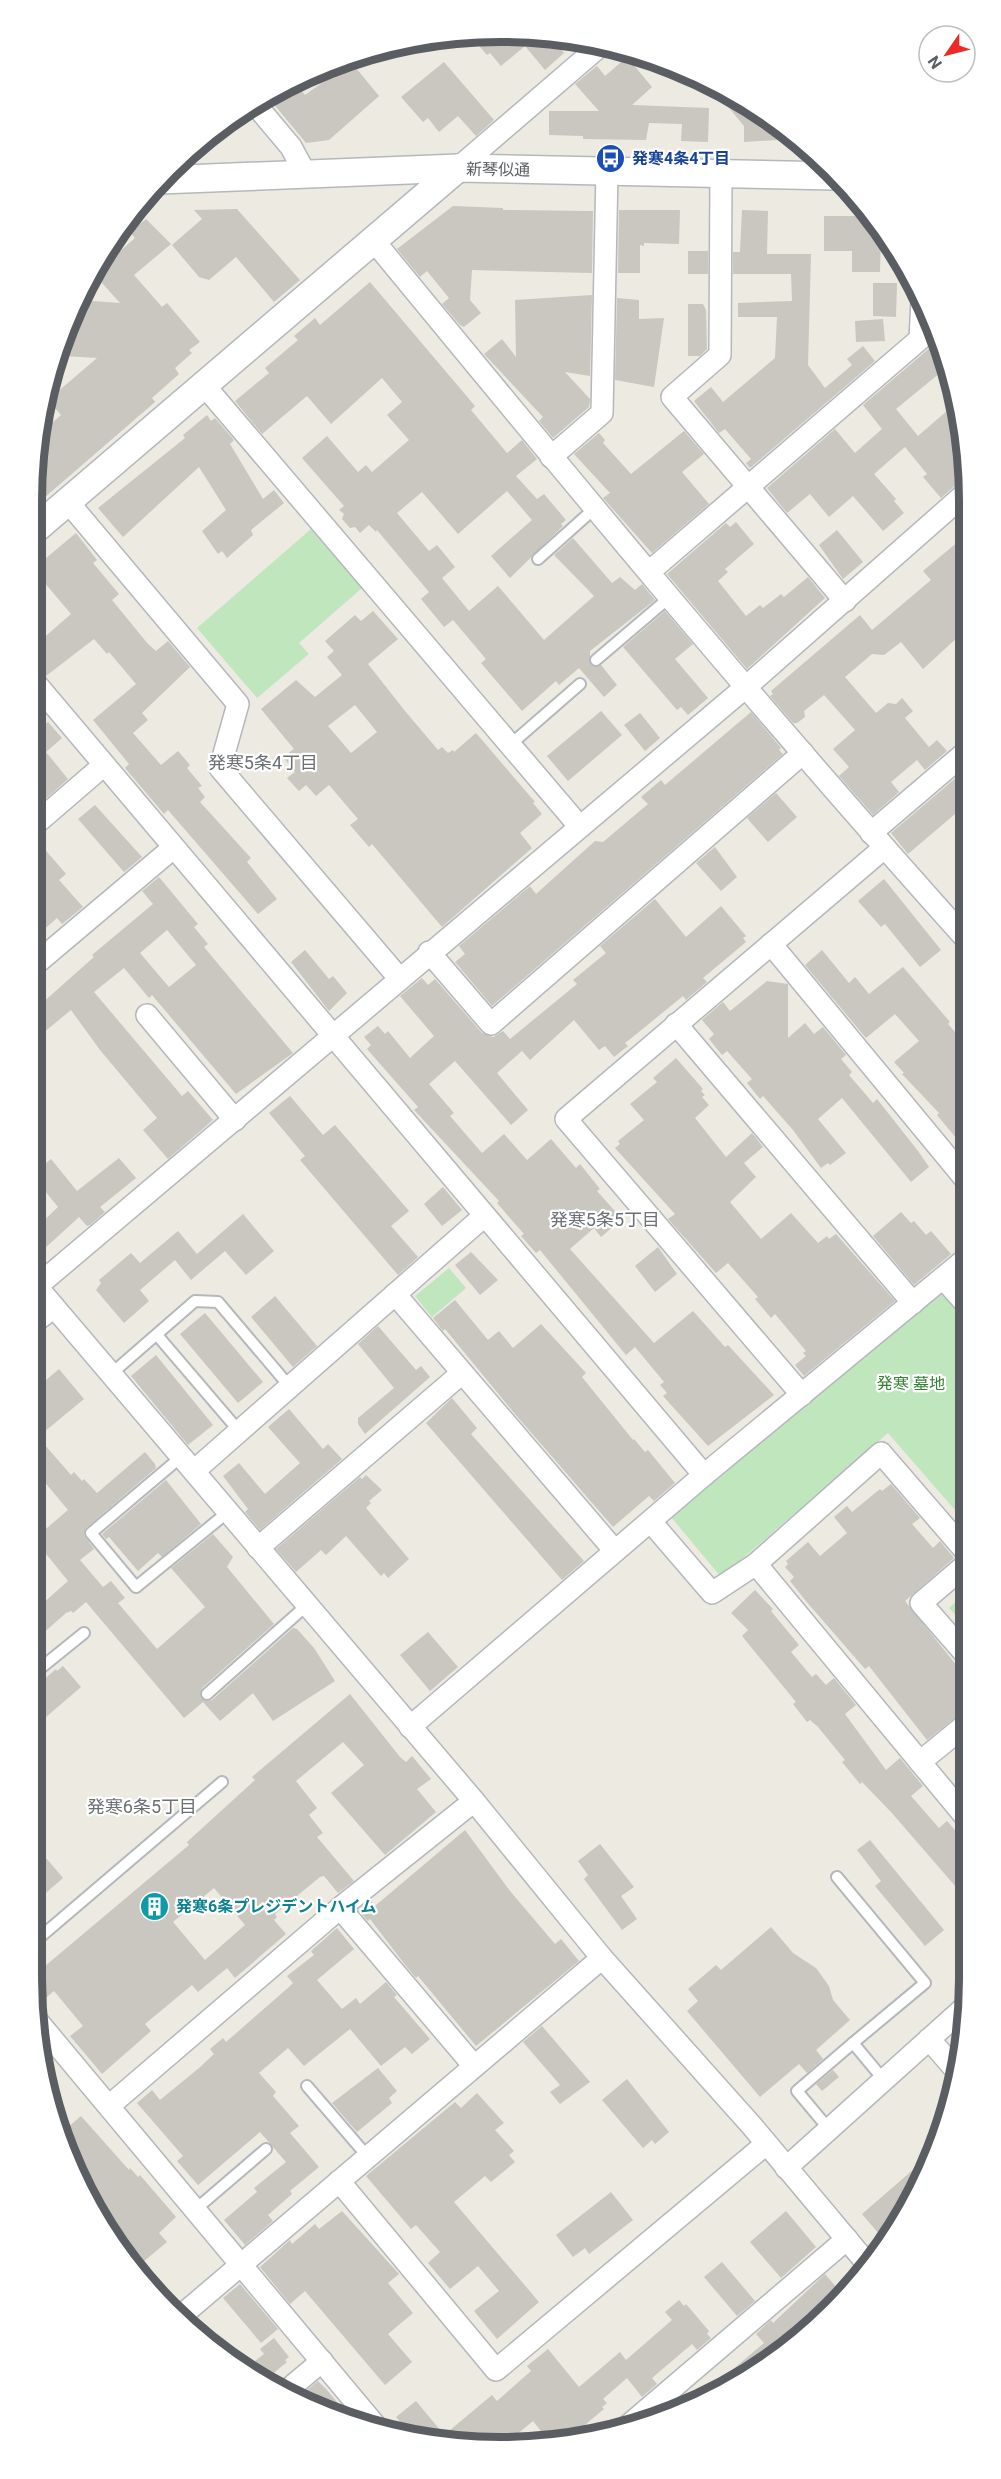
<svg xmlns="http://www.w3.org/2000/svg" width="1001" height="2479" viewBox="0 0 1001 2479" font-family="Roboto,'Noto Sans JP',sans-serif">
<rect width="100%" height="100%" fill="#edeae1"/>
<g fill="#c0e6bd">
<polygon points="311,529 362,588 299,643 309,654 257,698 197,628"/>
<polygon points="449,1268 466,1288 432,1317 415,1296"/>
<polygon points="931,1293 945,1296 968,1323 968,1525 888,1433 721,1577 671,1517"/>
<polygon points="968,1590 969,1630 949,1608"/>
</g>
<g fill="#cac6c0" fill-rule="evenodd">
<polygon points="468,33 549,35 564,53 545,70 525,46 501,66 490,53 487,55"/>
<polygon points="627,57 652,87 632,105 709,108 708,142 681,141 682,124 649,123 646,140 583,139 583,136 549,135 549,111 599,111 575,84 597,66 605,76"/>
<polygon points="351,62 379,96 329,140 306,143 267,96 293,80 305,95"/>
<polygon points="444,62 494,120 476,136 458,116 439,132 428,118 423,122 401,97"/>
<polygon points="711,86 761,110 794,139 744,142 744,126"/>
<polygon points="453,206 503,208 503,210 593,211 592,273 472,270 470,300 481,313 464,327 460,325 442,304 449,298 427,271 420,277 397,249"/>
<polygon points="237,209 300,280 274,302 236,257 209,280 199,277 172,245 202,219 194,210"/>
<polygon points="619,210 680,210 679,244 644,243 644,246 640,245 640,273 618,273"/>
<polygon points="742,210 768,211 767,254 811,254 808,365 825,388 852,365 847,359 863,346 875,361 750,468 746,463 751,459 725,429 719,433 694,401 711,387 723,402 775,358 777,317 738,317 738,303 792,301 791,274 733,274 733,252 740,252"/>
<polygon points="824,216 869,216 881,235 880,272 852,272 852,251 824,251"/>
<polygon points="146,219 171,244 134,275 162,307 167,303 200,342 189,350 192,353 175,368 179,374 152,398 155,402 44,498 34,486 43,431 61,415 48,400 97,358 63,356 64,333 79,300 120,303 94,274 135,238 130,232"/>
<rect x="688" y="251" width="20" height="23"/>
<polygon points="370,282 475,406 471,410 507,453 522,440 537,459 516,476 537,499 544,494 566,520 561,524 563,526 510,578 491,556 532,520 507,491 458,534 422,492 397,513 429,551 437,545 455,567 442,578 469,611 498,586 544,640 594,596 554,555 573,538 612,583 620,577 635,590 642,584 655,600 590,651 590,664 594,667 601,665 617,685 604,697 579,668 559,685 556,681 522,711 481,663 486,659 453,620 444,627 421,599 429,592 377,530 376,532 369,525 360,533 355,527 350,528 342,519 344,514 339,510 344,506 302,458 327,436 358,472 366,465 372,472 409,440 387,415 402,402 382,378 331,424 307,396 262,434 235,401 269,373 265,368 298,340 294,336 315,318 320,325"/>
<polygon points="873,283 897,283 896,317 873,316"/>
<polygon points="592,295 590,376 565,372 590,399 589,407 553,438 539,421 543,417 484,354 502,339 516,357 515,300"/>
<polygon points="617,298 639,300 639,319 664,318 654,387 615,380"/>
<polygon points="688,304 703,304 706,310 707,349 700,356 688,356"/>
<polygon points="883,319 885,341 856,342 855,321"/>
<polygon points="939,340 946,368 896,409 918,436 956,403 965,439 966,481 958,483 941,498 923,477 927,474 905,447 874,474 896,499 894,501 904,513 883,531 853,496 829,517 810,494 787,513 767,488 835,429 855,453 882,429 863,405"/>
<polygon points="207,415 211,421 215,418 234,440 230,444 263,499 274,490 284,503 251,530 253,535 227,558 222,551 218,554 202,531 226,510 199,467 123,537 98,508 185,438 183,435"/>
<polygon points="684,431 704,454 682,472 709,504 652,553 603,498 610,493 574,454 599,433 605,440 603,443 631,474"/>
<polygon points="736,522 754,544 725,569 728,572 718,581 746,616 760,605 763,608 781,594 784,597 808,577 825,598 747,669 667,574 726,523 730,527"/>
<polygon points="837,530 863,562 843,579 819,545"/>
<polygon points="76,533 97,560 93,563 119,594 112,600 148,644 156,651 168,641 190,667 142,713 148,720 133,733 161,765 178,751 190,765 187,768 202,786 198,788 205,797 200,802 251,858 247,862 277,899 258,914 168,810 164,814 125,768 129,764 93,720 136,684 109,652 107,654 94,639 46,676 37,667 32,667 32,648 71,614 33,569"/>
<polygon points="966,535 966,622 955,631 959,636 923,669 901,642 884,655 872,654 845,677 876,713 888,703 896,704 902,698 913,711 905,718 929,747 937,740 947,751 925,770 917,760 891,782 899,792 873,815 839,776 849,767 833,749 855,730 824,695 804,711 805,717 797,723 793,723 770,696 773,694 771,691 860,615 872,630 931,580 923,571"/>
<path d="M373,611L398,639L368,664L405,711L438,750L442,747L448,753L453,750L454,752L476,733L535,802L533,803L542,814L520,833L532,848L442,927L372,844L369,847L350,825L358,819L329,785L316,796L306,785L299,791L287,778L295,772L283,757L294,749L261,709L296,680L315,697L342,675L327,657L334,651L325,641L355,615L361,621ZM355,705L377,732L351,753L328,726Z"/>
<polygon points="665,611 693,644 675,659 708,698 688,715 681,707 677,710 623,647"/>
<polygon points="601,711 622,735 568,781 547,756"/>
<polygon points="751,712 781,748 779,750 783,754 492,1006 455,962 465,954 459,946 530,886 536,894 595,841 603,842 648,804 641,797 661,780 665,785"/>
<polygon points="640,713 660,738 645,751 624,725"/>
<polygon points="48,722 62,738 46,752 68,779 32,811 32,734"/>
<polygon points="964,771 966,774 966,809 957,817 955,814 908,854 891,833"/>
<polygon points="776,793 797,817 768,842 747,818"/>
<polygon points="95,805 142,857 124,872 78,819"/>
<polygon points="32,839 36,839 66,874 59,880 83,907 62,924 57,918 32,940"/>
<polygon points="715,847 737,877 721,891 696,863"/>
<path d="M159,877L198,924L194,927L208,944L204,947L293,1053L236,1094L152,995L149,998L124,968L94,992L182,1096L188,1091L213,1120L168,1159L143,1130L157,1118L100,1050L71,1010L32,1042V1012L94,957L92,955L153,904L142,891ZM167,930L196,965L169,987L140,953Z"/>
<polygon points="884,879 941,950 920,967 885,924 881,927 858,901"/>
<polygon points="655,899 686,937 721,906 746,936 743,938 746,942 703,978 707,982 686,1000 683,996 634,1036 625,1043 628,1046 614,1057 605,1046 599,1050 574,1020 530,1060 522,1051 497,1073 528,1110 511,1125 455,1061 429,1084 454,1113 450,1116 482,1153 504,1134 527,1160 551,1139 576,1168 580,1164 600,1189 597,1191 622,1219 601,1237 594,1228 570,1249 654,1343 693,1311 725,1347 728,1345 774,1395 708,1446 663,1396 667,1393 660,1385 664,1382 635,1347 626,1355 540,1250 536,1253 521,1236 524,1234 497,1203 499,1201 414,1110 418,1107 367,1049 371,1045 364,1037 378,1026 385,1034 388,1031 410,1058 434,1036 400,996 422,978 428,985 435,979 482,1033 493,1037 503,1031 510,1039 577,984 573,980 606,953 600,946"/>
<polygon points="305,950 329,979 333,976 347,993 329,1011 291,962"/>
<polygon points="822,950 849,983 855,977 869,994 903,967 950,1022 948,1024 967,1046 967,1052 957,1060 967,1073 967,1151 937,1115 939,1113 902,1074 904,1073 894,1062 919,1041 895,1014 866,1038 805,965"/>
<polygon points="767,981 788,984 788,1038 805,1023 814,1034 823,1027 846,1055 841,1059 852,1072 849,1075 873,1103 877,1099 918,1151 929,1167 911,1182 842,1098 818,1119 846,1153 830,1165 828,1163 821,1168 793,1130 763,1096 760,1099 747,1083 752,1079 727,1051 722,1055 709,1039 714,1034 702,1020 723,1002 730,1011"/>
<polygon points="676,1058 703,1089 701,1091 705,1095 702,1097 709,1105 695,1118 726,1157 752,1133 763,1147 744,1163 756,1177 730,1202 761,1239 791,1213 818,1243 827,1236 829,1239 836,1234 895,1301 804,1376 795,1365 806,1356 803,1353 806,1351 775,1314 771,1318 755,1299 758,1297 728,1263 716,1273 668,1219 675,1214 615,1148 620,1144 618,1141 644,1120 630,1104 657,1082 653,1078"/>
<polygon points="290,1096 323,1135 335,1125 409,1211 391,1226 418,1257 398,1275 300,1160 305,1156 269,1113"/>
<polygon points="119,1158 136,1178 100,1207 105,1212 90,1225 87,1226 79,1217 32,1260 32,1232 58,1207 32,1175 51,1159 77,1191"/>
<polygon points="443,1187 462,1210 442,1226 424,1204"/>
<polygon points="901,1212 911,1223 914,1221 926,1235 931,1231 951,1254 914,1285 873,1236"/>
<polygon points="243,1214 274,1251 246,1275 225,1251 191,1280 175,1260 140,1290 149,1301 124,1323 96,1290 101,1283 99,1280 131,1253 140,1263 178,1231 197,1254"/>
<polygon points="658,1247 677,1274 655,1292 635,1266"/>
<polygon points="471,1252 498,1280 480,1295 455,1265"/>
<polygon points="275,1296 317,1346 293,1367 251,1317"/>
<polygon points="455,1300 488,1340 499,1331 513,1348 541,1324 586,1373 582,1377 633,1440 634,1439 645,1452 648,1450 675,1483 654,1501 649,1496 613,1527 515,1414 445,1329 443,1331 433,1318"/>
<polygon points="205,1313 263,1382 238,1403 180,1334"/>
<polygon points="378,1326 416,1370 421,1366 430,1377 365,1434 358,1424 358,1418 394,1388 358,1344"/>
<polygon points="156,1355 213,1425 188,1445 131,1376"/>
<polygon points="59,1369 84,1399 38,1437 71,1475 74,1472 82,1481 84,1479 97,1493 145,1452 155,1464 156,1468 86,1528 84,1535 94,1549 80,1560 103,1587 111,1581 125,1598 118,1603 157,1649 205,1607 171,1568 213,1534 233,1557 227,1567 274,1624 202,1688 201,1698 205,1701 212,1700 293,1628 297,1629 314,1648 335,1681 273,1721 253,1693 220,1721 203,1702 184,1718 86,1602 73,1613 71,1611 66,1613 32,1643 32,1613 68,1581 34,1539 68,1510 32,1467 32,1392"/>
<polygon points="452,1398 477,1428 471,1434 584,1561 562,1580 426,1423"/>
<polygon points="289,1409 323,1449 328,1444 342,1459 260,1530 245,1512 248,1509 223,1476 239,1463 265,1494 300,1463 268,1427"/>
<polygon points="366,1475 382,1490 369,1501 371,1503 366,1508 409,1559 388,1578 384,1573 381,1576 346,1536 326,1555 321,1550 296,1572 276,1549 360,1477 362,1479"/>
<polygon points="166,1480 201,1524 162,1557 158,1553 138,1571 109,1537 106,1539 102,1534"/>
<polygon points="891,1484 920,1518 912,1524 933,1548 940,1541 954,1558 905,1601 969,1681 969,1707 927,1740 869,1666 865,1669 805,1600 790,1581 794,1577 785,1567 788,1564 786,1561 808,1542 820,1556 847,1533 834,1517 847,1506 852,1512 880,1489 882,1491"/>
<polygon points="755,1590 773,1609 771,1611 799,1645 791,1652 812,1677 816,1674 826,1685 834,1678 856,1705 845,1714 886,1770 900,1758 923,1786 911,1796 939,1828 947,1821 969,1846 961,1853 969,1863 969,1902 891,1812 862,1782 860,1784 842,1762 845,1760 818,1727 810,1720 807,1722 793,1704 796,1702 742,1636 748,1630 731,1613"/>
<polygon points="428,1632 458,1667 430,1691 400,1655"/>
<polygon points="63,1666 81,1687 32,1729 32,1690 56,1669 57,1671"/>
<path d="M350,1694L400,1757L406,1762L412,1756L431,1779L417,1789L436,1812L385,1855L331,1793L364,1765L343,1742L296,1781L317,1808L309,1815L323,1833L317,1837L354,1881L338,1893L324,1876L320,1877L275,1914L277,1917L274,1920L286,1934L235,1978L227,1968L198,1992L192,1985L145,2024L151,2031L102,2074L70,2036L83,2026L54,1991L41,2002L34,1993L32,1977L189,1845L187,1842L255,1780L252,1777ZM214,1888L245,1925L205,1960L173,1922Z"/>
<polygon points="465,1830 510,1891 555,1944 561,1939 579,1961 476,2046 418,1976 416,1978 406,1966 370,1919 368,1921 358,1910 370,1900 375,1906"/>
<polygon points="870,1840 944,1930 925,1946 875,1886 881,1881 857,1850"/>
<polygon points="600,1844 634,1887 621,1896 637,1919 622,1930 584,1879 588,1875 578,1861"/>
<polygon points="41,1852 63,1878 32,1905 32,1860"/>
<polygon points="771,1927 793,1953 816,1968 829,1986 833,2000 850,2020 816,2050 823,2059 807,2073 799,2064 760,2097 687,2011 698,2001 688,1989 716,1965 721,1970"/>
<polygon points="337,1928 354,1949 317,1980 342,2009 356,1998 360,2004 386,1982 397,1995 394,1997 430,2039 412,2054 405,2047 381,2066 350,2029 304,2066 288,2048 259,2073 276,2092 273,2096 299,2126 290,2133 319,2167 290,2191 292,2194 268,2215 273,2221 245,2245 224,2220 257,2192 254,2188 286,2162 260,2132 198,2185 177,2161 183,2156 137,2103 152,2090 160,2100 199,2068 214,2054 210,2049 223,2038 226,2042 289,1987 293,1983 287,1976 314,1955 311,1951"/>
<polygon points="542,2026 590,2082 560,2104 550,2092 560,2085 523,2042"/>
<polygon points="378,2068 397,2091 389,2098 392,2103 357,2132 332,2103"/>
<polygon points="833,2070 839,2077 822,2091 816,2084"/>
<polygon points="627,2079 669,2132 655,2144 652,2140 643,2148 602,2100"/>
<polygon points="477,2093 504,2123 495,2130 514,2151 509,2155 515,2162 491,2182 485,2176 454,2202 539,2302 497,2339 474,2311 499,2291 478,2266 450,2289 428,2263 440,2252 416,2225 411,2229 366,2176 455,2102 461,2108"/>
<polygon points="81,2116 129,2170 130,2168 138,2177 140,2175 176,2217 159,2233 167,2242 143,2262 118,2232 112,2238 94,2213 59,2135"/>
<polygon points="929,2156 930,2157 885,2241 862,2214"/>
<polygon points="611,2192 633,2220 589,2254 585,2248 573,2257 556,2235"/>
<polygon points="342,2211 399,2274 388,2283 413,2313 388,2334 412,2362 385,2385 305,2291 290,2304 260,2267 290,2240 292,2244 315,2224 319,2229"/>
<polygon points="786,2211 816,2247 781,2278 750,2242"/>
<polygon points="722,2262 755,2301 737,2316 704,2277"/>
<polygon points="825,2274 843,2295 810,2331 735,2384 724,2389 718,2382 764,2343 756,2334 771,2320 773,2323"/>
<polygon points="240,2284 278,2329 261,2343 223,2298"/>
<polygon points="679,2300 684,2306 686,2304 709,2331 707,2334 711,2338 697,2350 692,2344 652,2378 657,2384 642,2397 627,2378 603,2399 607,2403 602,2407 604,2409 568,2439 548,2440 533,2421 509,2441 499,2434 491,2442 460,2443 449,2431 492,2395 497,2401 531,2371 527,2366 548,2349 579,2387 620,2352 626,2360 672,2320 665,2312"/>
<polygon points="274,2338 289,2357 285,2360 287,2362 263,2382 246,2368 264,2354 260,2349"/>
<polygon points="318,2381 327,2390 355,2424 322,2410 306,2391"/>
<polygon points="416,2401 441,2431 429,2441 413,2437 396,2417"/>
</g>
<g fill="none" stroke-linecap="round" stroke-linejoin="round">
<defs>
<g id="service">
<polyline points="538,559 595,508"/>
<polyline points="596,660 670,597"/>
<polyline points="510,745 580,684"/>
<polyline points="157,1335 239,1431"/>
<polyline points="111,1374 195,1301 218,1302 290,1387"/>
<polyline points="181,1457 91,1533 136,1587 228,1512"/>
<polyline points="32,1675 84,1633"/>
<polyline points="207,1694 307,1605"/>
<polyline points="837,1877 925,1983 853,2043 883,2079"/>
<polyline points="32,1944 222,1782"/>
<polyline points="307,2086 368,2157"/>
<polyline points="828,2128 797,2091 853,2043"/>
<polyline points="196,2209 266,2149"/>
</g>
<g id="minor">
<polyline points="255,104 291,147 305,173"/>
<polyline points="458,168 601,45"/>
<polyline points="721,173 720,355 672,397 845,601"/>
<path d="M374,241C568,477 763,713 967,940"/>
<polyline points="204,385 580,827"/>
<polyline points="551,457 602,413 607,171"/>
<polyline points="68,502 238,704 220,768 399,978"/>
<polyline points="649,572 920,339 922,301"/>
<path d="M32,679C256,944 478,1211 704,1475"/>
<polyline points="32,827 104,765"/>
<polyline points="871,833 966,752"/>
<polyline points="771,944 967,1181"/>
<polyline points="429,952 491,1024 803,753"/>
<polyline points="32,967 173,848"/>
<polyline points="147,1015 235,1120"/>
<polyline points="676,1024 913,1303"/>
<polyline points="943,1278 968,1306"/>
<polyline points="32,1281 474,1801 602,1958 752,2126 870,2267"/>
<polyline points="36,1287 747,686 966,493"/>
<polyline points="395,1294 615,1551"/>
<polyline points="32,1324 54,1307"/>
<polyline points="802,1395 566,1119 884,848"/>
<polyline points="194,1471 483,1217"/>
<polyline points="651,1522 712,1593 756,1564 969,1821"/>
<polyline points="258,1548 462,1373"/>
<polyline points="968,1563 921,1603 969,1658"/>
<polyline points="756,1564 881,1453 968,1554"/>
<polyline points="410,1727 704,1475 968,1257"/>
<polyline points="920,1762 969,1722"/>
<polyline points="340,1908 474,2066"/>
<polyline points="39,2023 379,2430"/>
<polyline points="929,2039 955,2069"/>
<polyline points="109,2106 340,1908 474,1801"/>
<polyline points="786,2168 965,2007"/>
<polyline points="339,2181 496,2370 766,2144"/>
<polyline points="182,2315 602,1958"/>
<polyline points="284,2393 322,2361"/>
<polyline points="629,2425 847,2239"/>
</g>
<g id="tertiary">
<polyline points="160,180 458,168 835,176"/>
<polyline points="32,532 458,168"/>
</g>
</defs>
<use href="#service" stroke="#b4b8bc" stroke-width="14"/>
<use href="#minor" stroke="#b4b8bc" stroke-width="24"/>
<use href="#tertiary" stroke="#b4b8bc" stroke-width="30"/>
<use href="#service" stroke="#fff" stroke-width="10"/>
<use href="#minor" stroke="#fff" stroke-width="21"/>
<use href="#tertiary" stroke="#fff" stroke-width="27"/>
</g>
<defs>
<symbol id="bus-disc" viewBox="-11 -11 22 22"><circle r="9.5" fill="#1a4fb4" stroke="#fff"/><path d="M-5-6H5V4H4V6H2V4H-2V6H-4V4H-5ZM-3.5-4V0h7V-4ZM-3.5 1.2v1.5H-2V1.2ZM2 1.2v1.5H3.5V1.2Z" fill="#fff"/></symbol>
<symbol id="building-disc" viewBox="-11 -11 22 22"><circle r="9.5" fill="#0f9aa8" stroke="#fff"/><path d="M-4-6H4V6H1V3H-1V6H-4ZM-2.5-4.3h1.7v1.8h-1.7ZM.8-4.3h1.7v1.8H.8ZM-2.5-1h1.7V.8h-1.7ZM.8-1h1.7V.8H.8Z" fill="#fff"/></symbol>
</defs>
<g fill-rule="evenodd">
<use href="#bus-disc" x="594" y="142" width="33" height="33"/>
<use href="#building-disc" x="138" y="1890" width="33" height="33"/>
</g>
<g text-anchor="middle" stroke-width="4.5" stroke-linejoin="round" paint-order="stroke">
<g font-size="16" font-weight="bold" fill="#164399" stroke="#fff" text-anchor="start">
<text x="632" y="164">発寒4条4丁目</text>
</g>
<g font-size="16" fill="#5a5e63" stroke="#fff">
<text transform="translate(498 169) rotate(1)" y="6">新琴似通</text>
</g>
<g font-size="16" fill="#348232" stroke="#fff">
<text x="911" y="1389">発寒 墓地</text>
</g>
<g font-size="16" font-weight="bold" fill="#0d838f" stroke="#fff" text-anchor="start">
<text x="176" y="1912">発寒6条プレジデントハイム</text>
</g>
<g font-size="18" fill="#6b7075" stroke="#fff">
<text x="263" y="769">発寒5条4丁目</text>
<text x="605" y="1226">発寒5条5丁目</text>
<text x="142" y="1813">発寒6条5丁目</text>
</g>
</g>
<path d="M0 0H1001V2479H0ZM500 42H501A458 458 0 0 1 959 500V1979A458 458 0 0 1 501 2437H500A458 458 0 0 1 42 1979V500A458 458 0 0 1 500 42Z" fill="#fff" fill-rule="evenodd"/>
<path fill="none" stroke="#5a5e63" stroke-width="8" d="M500 42H501A458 458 0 0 1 959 500V1979A458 458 0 0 1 501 2437H500A458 458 0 0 1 42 1979V500A458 458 0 0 1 500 42Z"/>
<g transform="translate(947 54) rotate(235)"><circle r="28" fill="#ffffff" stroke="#bdbfc1" stroke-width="1.5"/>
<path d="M0-4.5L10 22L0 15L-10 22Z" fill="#ec2a28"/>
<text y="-9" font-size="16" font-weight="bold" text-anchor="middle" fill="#5a5e63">N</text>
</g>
</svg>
